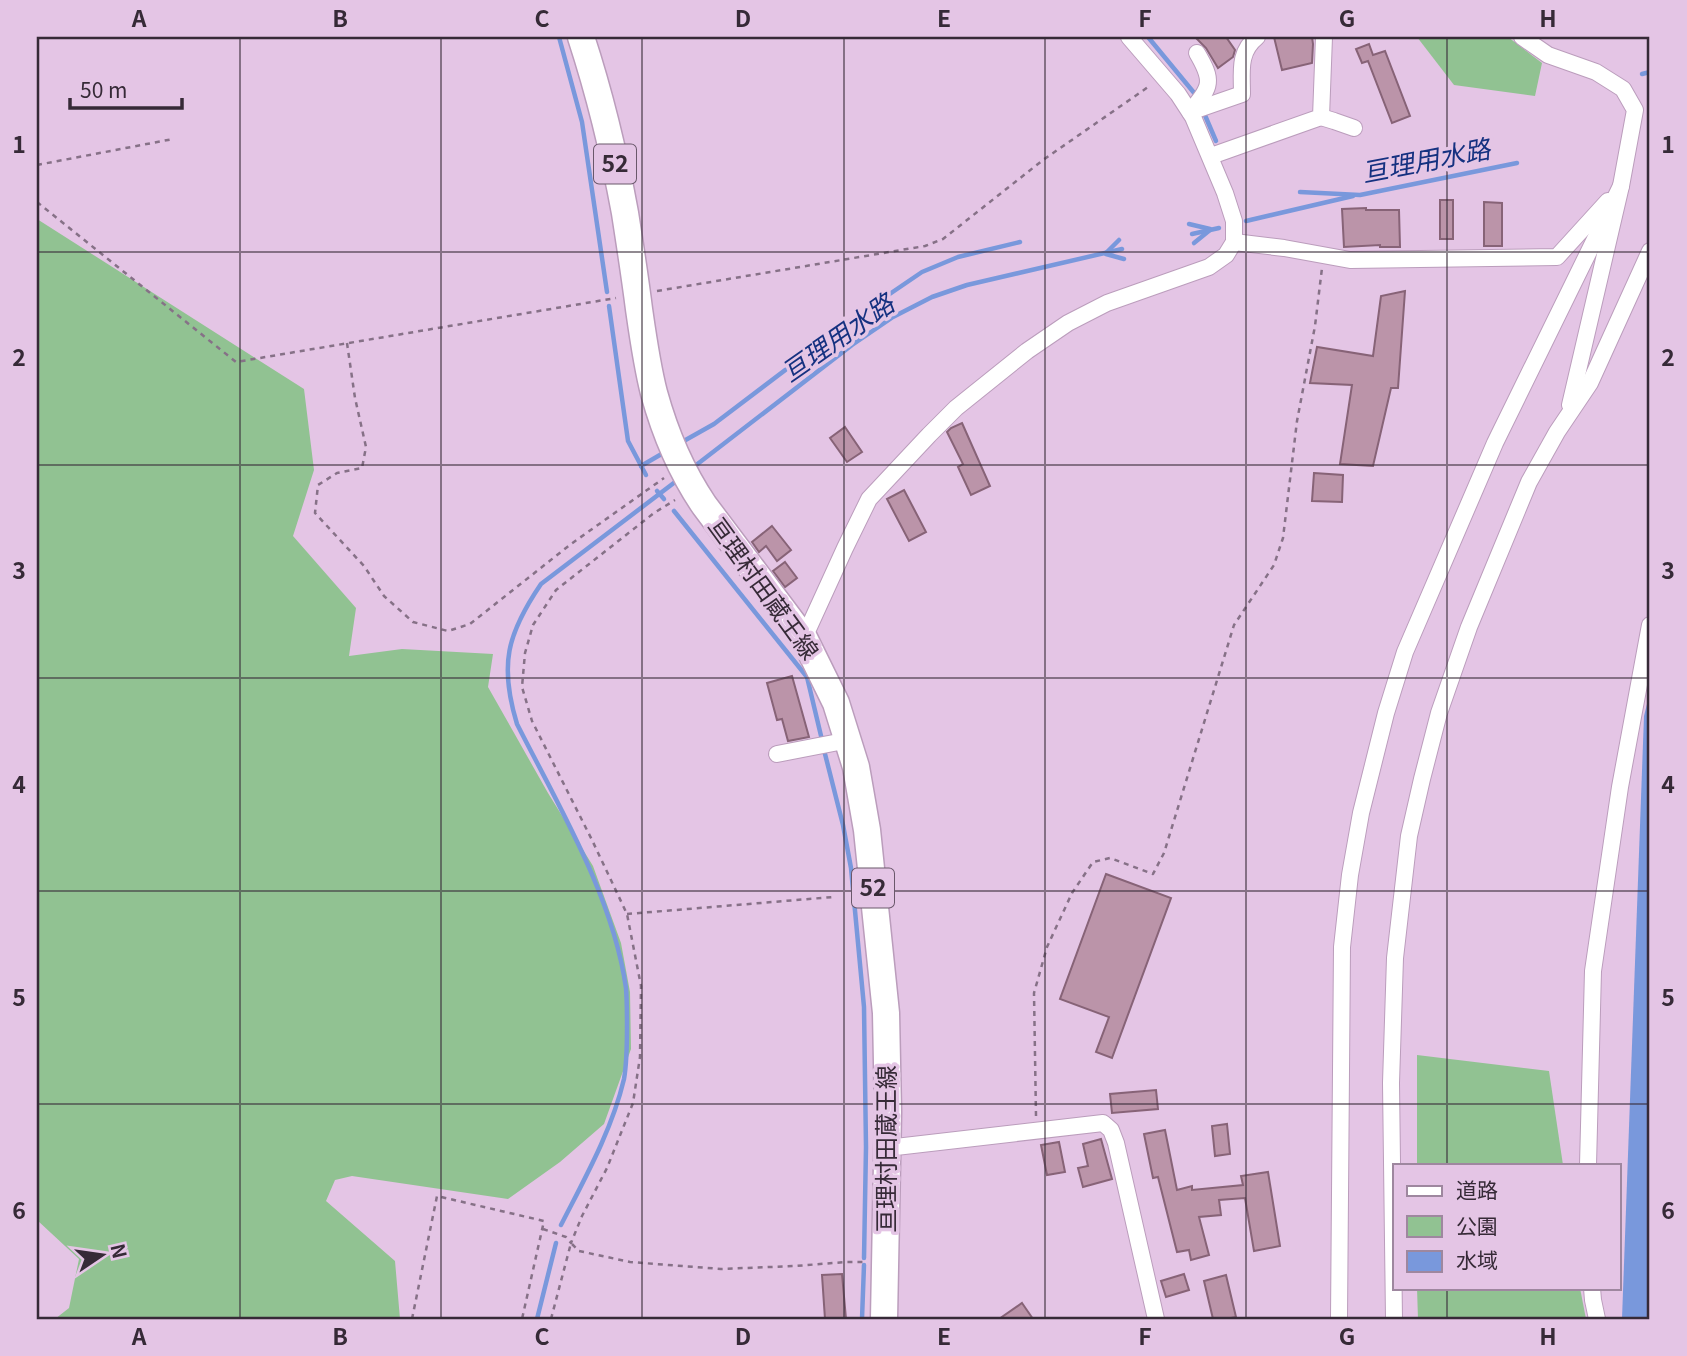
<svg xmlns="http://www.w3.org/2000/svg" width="1687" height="1356" viewBox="0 0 1687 1356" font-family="Georgia,'Noto Sans JP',serif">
<rect width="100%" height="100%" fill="#e4c5e5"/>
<g fill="#91c292">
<polygon points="1417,37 1508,37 1542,63 1535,96 1454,85"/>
<polygon points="37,219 304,389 314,470 293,536 356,608 349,656 402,649 493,654 488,687 548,793 593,866 621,943 630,992 631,1049 604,1124 560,1162 508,1199 352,1176 335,1180 326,1201 395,1261 400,1319 55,1319 69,1308 79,1259 37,1220"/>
<polygon points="1417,1055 1549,1071 1563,1165 1417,1165"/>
<polygon points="1417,1288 1580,1288 1586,1319 1418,1319"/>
</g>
<polygon fill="#7998dc" points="1650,692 1650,1319 1622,1319 1644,716"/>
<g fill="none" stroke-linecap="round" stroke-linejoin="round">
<g stroke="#7998dc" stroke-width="4.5">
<polyline points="559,37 582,122 607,292"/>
<polyline points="1148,37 1195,94"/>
<polyline points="1642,74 1650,72"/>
<polyline points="1204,113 1216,141"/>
<polyline points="1300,192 1360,195 1517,163"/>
<polyline points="1246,221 1353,196"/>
<polyline points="1189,224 1210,229"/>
<polyline points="1192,234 1219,228"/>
<polyline points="1194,243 1210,230"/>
<polyline points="1106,253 1119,240"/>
<polyline points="1106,254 1124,259"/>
<polyline points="609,306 628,441 646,475"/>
<polyline points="682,442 714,424 850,321 922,272 958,257 1020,242"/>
<polyline points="641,466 665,452"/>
<polyline points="691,469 852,345 893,317 932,297 967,285 1122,249"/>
<polyline points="657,491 664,499"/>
<polyline points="674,511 807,677 822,740"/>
<polyline points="824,750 843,825 851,868 864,1007 866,1147 864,1258"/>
<path d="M561,1225C585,1178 612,1130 624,1079C627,1062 627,1043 627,1026C627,1013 627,1001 626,988C613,896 559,807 517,724C499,665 507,634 541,584L679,479"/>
<polyline points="537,1319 556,1243"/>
<polyline points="862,1319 864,1265"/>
</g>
</g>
<g fill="#bb94a9" stroke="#876377" stroke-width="2">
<polygon points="1195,37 1226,37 1235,50 1233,57 1218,68 1206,48"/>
<polygon points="1274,37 1312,37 1313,44 1312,63 1282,70"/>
<polygon points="1369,44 1373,55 1385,51 1410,116 1392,123 1368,61 1362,63 1356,49"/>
<rect x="1440" y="200" width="13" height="39"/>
<polygon points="1484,202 1502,203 1502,246 1484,246"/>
<polygon points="1366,208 1366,210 1399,210 1400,247 1380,247 1380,245 1344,247 1342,209"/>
<polygon points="1405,291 1398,388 1391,388 1373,466 1340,464 1352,385 1310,383 1317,347 1373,356 1381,296"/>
<polygon points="962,423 990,486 971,495 958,467 963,464 947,432 951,428"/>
<polygon points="845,427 862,452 847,462 830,438"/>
<polygon points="1314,473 1343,475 1342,502 1312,501"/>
<polygon points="904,490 926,532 909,541 887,499"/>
<polygon points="772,526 791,550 777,561 766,546 759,552 752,542"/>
<polygon points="785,562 797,578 785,587 773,571"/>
<polygon points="792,676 809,737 788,741 782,719 777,720 767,683"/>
<polygon points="1106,874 1171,898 1112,1058 1096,1052 1109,1017 1060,999"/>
<polygon points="1156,1090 1158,1109 1112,1113 1110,1094"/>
<polygon points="1227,1124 1230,1154 1215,1156 1212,1126"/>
<polygon points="1165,1130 1177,1190 1192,1186 1192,1190 1243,1185 1241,1176 1268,1172 1280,1246 1254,1251 1245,1198 1219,1200 1221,1215 1199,1217 1209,1255 1191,1260 1189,1250 1177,1252 1158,1177 1153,1178 1144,1134"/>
<polygon points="1101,1139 1112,1179 1083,1187 1078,1168 1088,1166 1083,1144"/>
<polygon points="1059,1142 1065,1172 1047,1175 1041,1145"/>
<polygon points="842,1274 846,1319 825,1319 822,1275"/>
<polygon points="1184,1274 1189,1290 1166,1297 1161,1281"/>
<polygon points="1226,1275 1236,1317 1226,1319 1213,1319 1204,1281"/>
<polygon points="1022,1303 1033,1319 999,1319"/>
</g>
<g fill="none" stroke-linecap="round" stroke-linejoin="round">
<defs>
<g id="street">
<polyline points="1522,37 1548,55 1596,72 1623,89 1635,110 1621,186 1570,405"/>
<path d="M1191,110C1212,87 1213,80 1197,53"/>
<path d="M1190,112L1242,94C1242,72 1238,52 1257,37"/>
<polyline points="1321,117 1334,121 1354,128"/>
<polyline points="1211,156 1321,117 1324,37"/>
<polyline points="1234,242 1284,248 1350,260 1557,257 1608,201"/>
<polyline points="804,638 845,548 869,499 929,435 956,408 1027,351 1068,323 1107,303 1209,267 1226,255 1234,242 1234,221 1225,193 1193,117 1178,94 1129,37"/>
<polyline points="777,754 849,740"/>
<polyline points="887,1148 1103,1123 1111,1130 1116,1143 1156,1319"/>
<polyline points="1588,1165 1593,971 1620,787 1650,625"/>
<polyline points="1592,1288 1593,1300 1597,1319"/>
<polyline points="1339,1319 1342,947 1350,875 1361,813 1386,713 1405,652 1495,443 1621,186"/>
<polyline points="1394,1319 1391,1083 1395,958 1409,836 1422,779 1439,713 1469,627 1529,482 1557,432 1590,383 1650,251"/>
</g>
<path id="primary" d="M581,37C600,95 614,153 625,213C630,245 635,277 639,309C643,337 647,366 654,393C665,433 681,471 704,505L804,638L836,703L856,767L867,830L886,1013L888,1112L884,1319"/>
</defs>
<use href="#street" stroke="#bb9dbc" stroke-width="18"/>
<use href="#primary" stroke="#bb9dbc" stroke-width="29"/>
<g stroke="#867187" stroke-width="2.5" stroke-dasharray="5 5" stroke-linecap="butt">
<polyline points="37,165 173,139"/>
<polyline points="37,202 236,362 616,298"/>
<polyline points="657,291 925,246 943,239 1043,160 1151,85"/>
<polyline points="347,343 355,398 366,447 362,468 337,473 318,485 315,513 364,566 384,596 413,622 448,631 470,624 571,544 664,478"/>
<polyline points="627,914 833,897"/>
<polyline points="1036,1116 1034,993 1047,947 1072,893 1093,862 1110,858 1153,874 1164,853 1234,625 1274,565 1283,538 1297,421 1315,326 1322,268"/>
<polyline points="543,1229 566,1237 571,1243 582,1216 607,1168 633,1103 640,1057 641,986 627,914 592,840 532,721 522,687 525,653 533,625 556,590 654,513 675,500"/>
<polyline points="412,1319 437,1196 544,1221 522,1319"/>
<polyline points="551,1319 571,1243 579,1251 630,1262 721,1269 795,1266 846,1262 866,1262"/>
</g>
<use href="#street" stroke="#fff" stroke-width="16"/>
<use href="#primary" stroke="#fff" stroke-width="26"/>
</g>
<path fill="none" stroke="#362a37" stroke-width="2" stroke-opacity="0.55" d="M240,37V1319M441,37V1319M642,37V1319M844,37V1319M1045,37V1319M1246,37V1319M1447,37V1165M37,252H1650M37,465H1650M37,678H1650M37,891H1650M37,1104H1650M1447,1288V1319"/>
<g text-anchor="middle" stroke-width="7" stroke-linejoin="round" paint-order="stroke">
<g fill="#e4c5e5" stroke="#6a586b" stroke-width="2">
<rect x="594" y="144.5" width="42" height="39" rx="5"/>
<rect x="852" y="868.5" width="42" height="39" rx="5"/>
</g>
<g font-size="23" font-weight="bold" fill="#362a37">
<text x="615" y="172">52</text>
<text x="873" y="896">52</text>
</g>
<g font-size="24" fill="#362a37" stroke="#e4c5e5">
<text transform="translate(763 589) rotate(54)" y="8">亘理村田蔵王線</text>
<text transform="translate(887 1149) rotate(-90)" y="8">亘理村田蔵王線</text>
</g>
<g font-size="26" font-style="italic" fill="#153180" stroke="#e4c5e5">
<text transform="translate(1426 161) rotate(-11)" y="9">亘理用水路</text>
<text transform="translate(838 338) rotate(-35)" y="9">亘理用水路</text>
</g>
</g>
<rect width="1687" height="1356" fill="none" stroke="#e4c5e5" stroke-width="77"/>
<rect x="1393" y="1164" width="228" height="126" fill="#e4c5e5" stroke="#9e879f" stroke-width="2"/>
<rect x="1407" y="1186" width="35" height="10" fill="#ffffff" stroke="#9e879f" stroke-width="2"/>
<text x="1456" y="1198" font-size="21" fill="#362a37">道路</text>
<rect x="1407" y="1216" width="35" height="21" fill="#91c292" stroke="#9e879f" stroke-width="2"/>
<text x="1456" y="1234" font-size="21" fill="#362a37">公園</text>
<rect x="1407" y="1251" width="35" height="21" fill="#7998dc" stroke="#9e879f" stroke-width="2"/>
<text x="1456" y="1268" font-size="21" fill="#362a37">水域</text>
<g transform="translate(102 1255) rotate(77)" stroke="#e4c5e5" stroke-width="5" paint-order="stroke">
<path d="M0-5L12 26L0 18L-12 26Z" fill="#362a37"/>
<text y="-10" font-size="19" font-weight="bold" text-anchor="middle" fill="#362a37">N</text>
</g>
<path d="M70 98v10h112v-10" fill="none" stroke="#362a37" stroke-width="3.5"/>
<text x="80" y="98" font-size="21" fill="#362a37" stroke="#e4c5e5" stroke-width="5" paint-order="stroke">50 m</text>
<rect x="38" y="38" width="1610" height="1280" fill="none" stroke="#362a37" stroke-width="2.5"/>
<g font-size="23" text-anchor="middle" font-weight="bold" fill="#362a37">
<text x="139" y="27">A</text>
<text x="340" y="27">B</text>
<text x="542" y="27">C</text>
<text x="743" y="27">D</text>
<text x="944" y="27">E</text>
<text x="1145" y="27">F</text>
<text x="1347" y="27">G</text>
<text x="1548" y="27">H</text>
<text x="19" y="153">1</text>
<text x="1668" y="153">1</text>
<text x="19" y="366">2</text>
<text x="1668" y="366">2</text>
<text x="19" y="579">3</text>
<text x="1668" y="579">3</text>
<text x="19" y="793">4</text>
<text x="1668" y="793">4</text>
<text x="19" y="1006">5</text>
<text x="1668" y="1006">5</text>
<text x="19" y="1219">6</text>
<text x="1668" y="1219">6</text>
<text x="139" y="1345">A</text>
<text x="340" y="1345">B</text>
<text x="542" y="1345">C</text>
<text x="743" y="1345">D</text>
<text x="944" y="1345">E</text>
<text x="1145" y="1345">F</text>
<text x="1347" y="1345">G</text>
<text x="1548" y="1345">H</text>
</g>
</svg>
